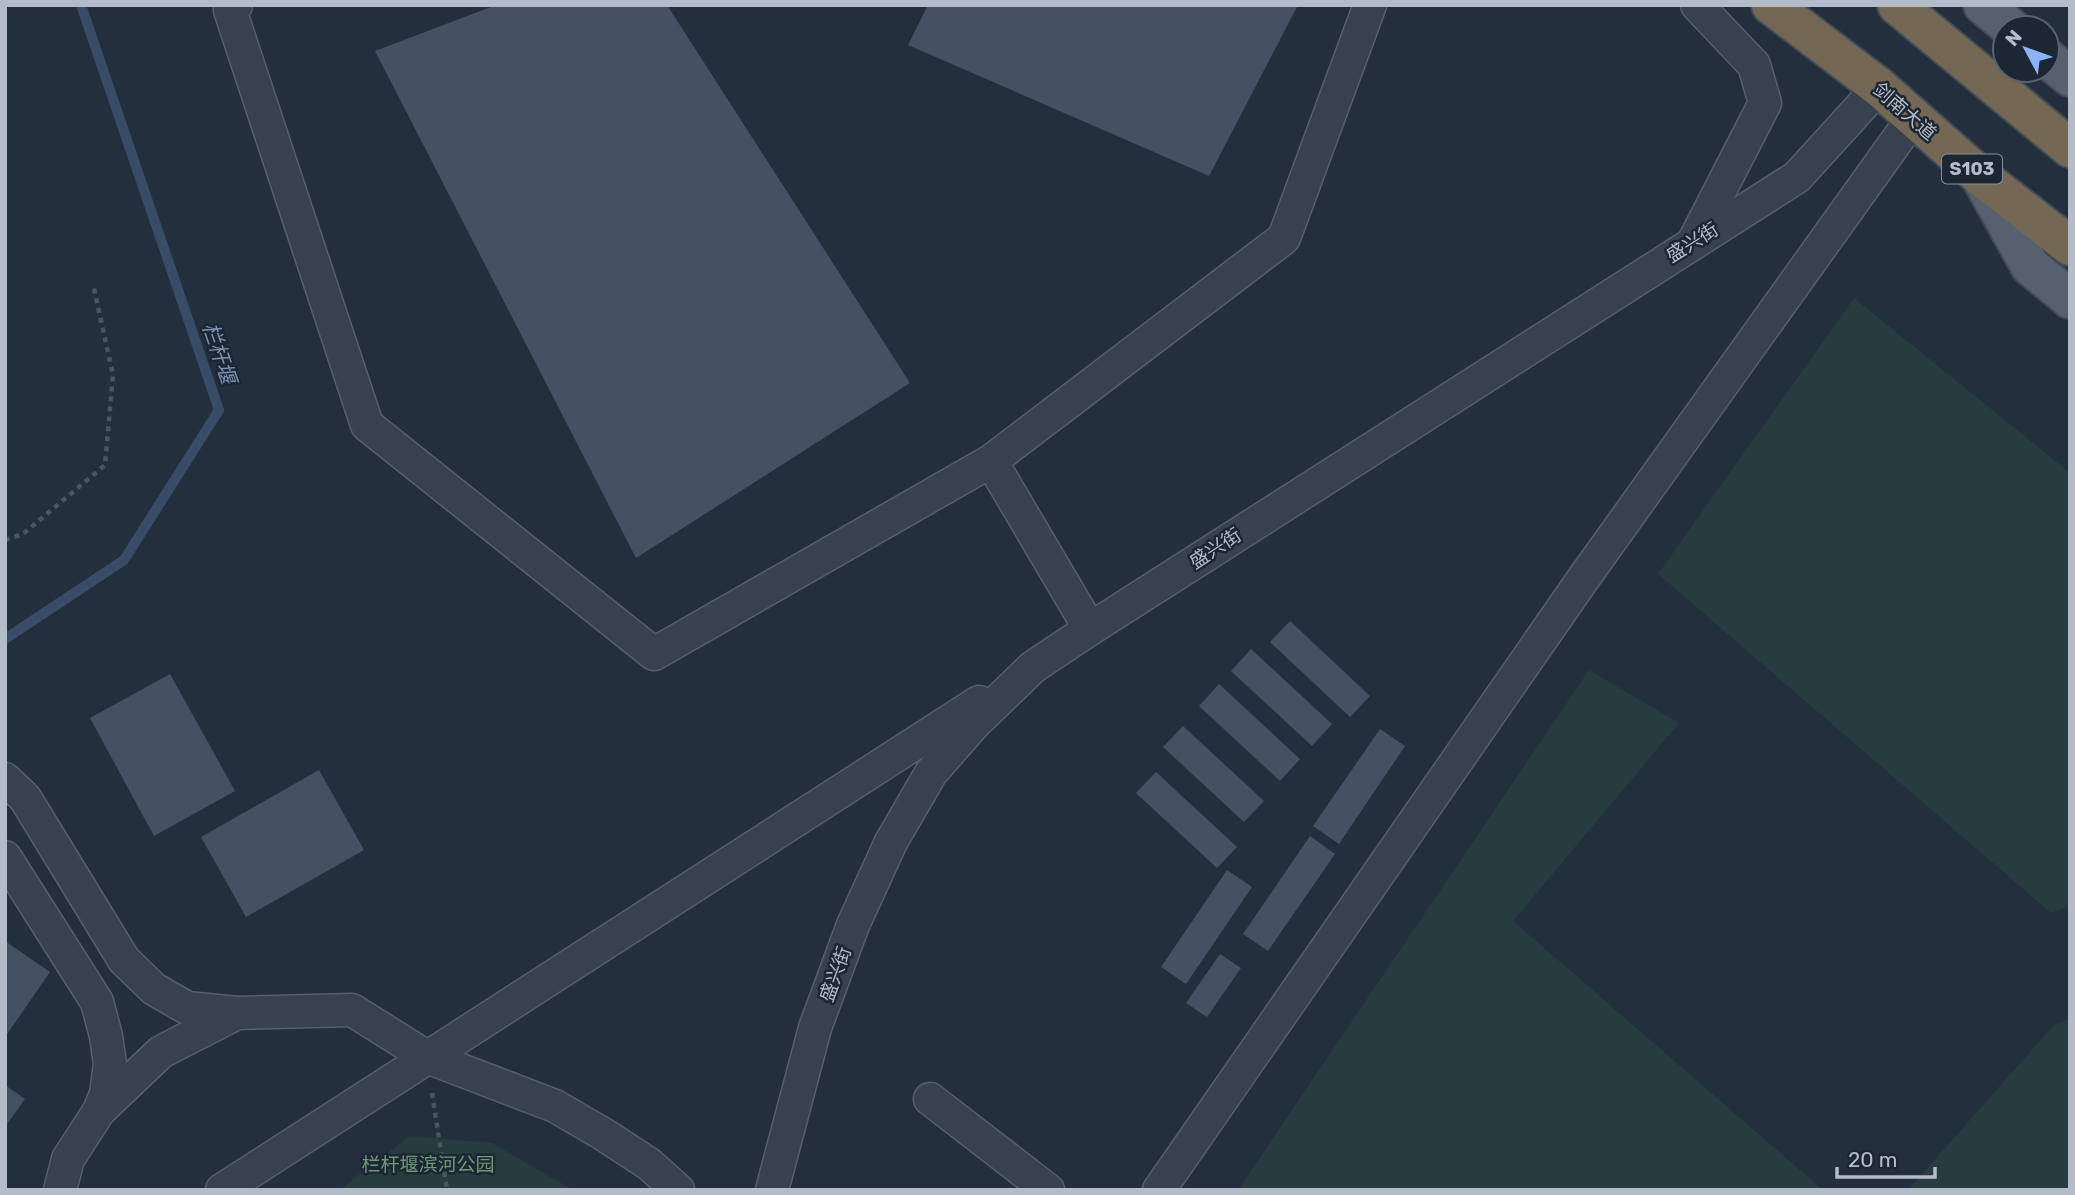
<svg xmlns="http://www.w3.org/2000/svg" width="2075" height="1195" viewBox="0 0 2075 1195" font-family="Rubik,'Noto Sans SC',sans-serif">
<rect width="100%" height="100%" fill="#242f3e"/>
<g fill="#263c3f">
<polygon points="1854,298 2070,473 2070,906 2051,913 1658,574"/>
<polygon points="1589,670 1679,723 1513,921 1823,1190 1238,1190"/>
<polygon points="2070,1018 2070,1190 1908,1190 2054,1025"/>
<polygon points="410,1136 492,1143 573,1190 339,1190"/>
</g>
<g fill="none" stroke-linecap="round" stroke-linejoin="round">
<polyline stroke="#394c67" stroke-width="10" points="5,639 124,560 219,410 81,5"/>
</g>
<g fill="#455162">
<polygon points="496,5 667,5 910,383 636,558 375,51"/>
<polygon points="928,5 1298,5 1209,176 908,45"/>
<polygon points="1290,621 1370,696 1350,717 1270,642"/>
<polygon points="1251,649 1332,724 1312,746 1231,671"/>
<polygon points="170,674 235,791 154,836 90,718"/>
<polygon points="1219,684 1300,759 1280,781 1199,706"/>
<polygon points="1183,726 1264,801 1244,822 1163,747"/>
<polygon points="1380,729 1405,746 1339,844 1313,826"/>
<polygon points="319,770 364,850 246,917 201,837"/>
<polygon points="1156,772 1237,847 1217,868 1136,793"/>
<polygon points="1310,836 1335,854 1268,951 1243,934"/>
<polygon points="1227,870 1252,887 1186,984 1161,967"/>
<polygon points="5,941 50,972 5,1037"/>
<polygon points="1220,954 1241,968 1207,1017 1186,1003"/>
<polygon points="5,1085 25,1099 5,1127"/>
</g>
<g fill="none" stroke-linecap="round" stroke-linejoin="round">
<defs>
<g id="minor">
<polyline points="236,5 230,10 367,425 654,654 991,461 1284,238 1370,5"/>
<polyline points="1695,239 1765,103 1754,65 1697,5"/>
<polyline points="991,461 1090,629"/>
<polyline points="5,779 25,798 124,960 154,989 187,1008 237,1013"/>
<polyline points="5,857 97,1002 106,1036 110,1064 106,1094 99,1111"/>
<polyline points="930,1099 1048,1190"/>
<polyline points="60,1190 68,1159 99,1111 161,1052 237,1013 352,1010 427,1057 555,1106 603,1134 649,1164 678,1190"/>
<polyline points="222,1190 979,702"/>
<polyline points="772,1190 815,1028 853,925 891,842 931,773 974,724 1033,667 1090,629 1797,177 1879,87"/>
<polyline points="1159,1190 1583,579 1913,118"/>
</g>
<g id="major">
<polyline points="1983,5 2011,28"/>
<polyline points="2047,58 2070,77"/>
<polyline points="1980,176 2030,266 2070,299"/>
</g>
<g id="highway">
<polyline points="1771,5 1879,87 1980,176 2070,246"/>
<polyline points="1897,5 2070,148"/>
</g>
</defs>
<use href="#minor" stroke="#565f6c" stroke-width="35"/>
<use href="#major" stroke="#414a57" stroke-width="42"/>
<use href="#highway" stroke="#434c59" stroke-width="42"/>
<g stroke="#44595c" stroke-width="4.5" stroke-dasharray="5 5" stroke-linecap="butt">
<polyline points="5,540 23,534 105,465 113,375 93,284"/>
<polyline points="432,1093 447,1190"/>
</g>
<use href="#minor" stroke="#38414e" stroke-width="32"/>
<use href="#major" stroke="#56606e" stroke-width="38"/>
<use href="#highway" stroke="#746855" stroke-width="38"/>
</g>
<g text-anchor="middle" stroke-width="5" stroke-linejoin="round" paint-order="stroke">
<rect fill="#1d2633" stroke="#878f9c" stroke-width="2" x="1942" y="154.5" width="60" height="29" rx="5"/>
<g font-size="18" font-weight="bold" fill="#b4bcc9">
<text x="1972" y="175">S103</text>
</g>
<g font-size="19" fill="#b4bcc9" stroke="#1d2633">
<text transform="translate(1905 111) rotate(41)" y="7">剑南大道</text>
<text transform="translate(1692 242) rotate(-32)" y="7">盛兴街</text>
<text transform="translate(1215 548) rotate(-33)" y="7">盛兴街</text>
<text transform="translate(835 974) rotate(-70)" y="7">盛兴街</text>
</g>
<g font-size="19" fill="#6b9a76" stroke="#1d2633">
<text x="428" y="1171">栏杆堰滨河公园</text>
</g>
<g font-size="21" font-style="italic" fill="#7c92b1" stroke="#1d2633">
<text transform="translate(219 353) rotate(71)" y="7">栏杆堰</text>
</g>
</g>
<rect width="2075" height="1195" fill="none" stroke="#b4bcc9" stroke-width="14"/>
<g transform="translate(2026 49) rotate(311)"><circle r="33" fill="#1d2633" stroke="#59626f" stroke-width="2"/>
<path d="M0-5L12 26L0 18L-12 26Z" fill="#8ab4f8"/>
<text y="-10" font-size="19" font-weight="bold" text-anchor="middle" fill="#b4bcc9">N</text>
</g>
<path d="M1837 1167v10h98v-10" fill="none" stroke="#b4bcc9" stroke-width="3.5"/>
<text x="1848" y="1167" font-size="21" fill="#b4bcc9" stroke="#1d2633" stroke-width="5" paint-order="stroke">20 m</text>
</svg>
